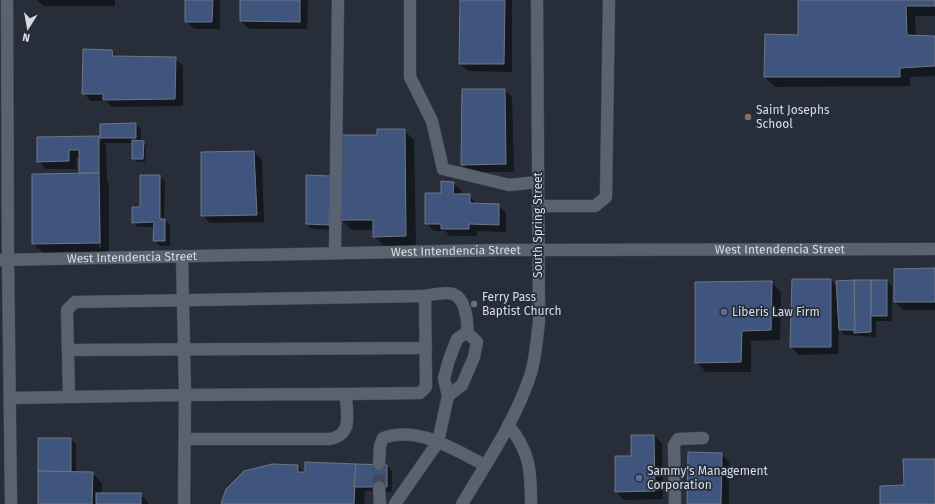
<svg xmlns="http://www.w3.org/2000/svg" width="935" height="504" viewBox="0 0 935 504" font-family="'Fira Sans',sans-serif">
<rect width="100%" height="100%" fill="#272e3a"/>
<g fill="#0007" fill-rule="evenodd">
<polygon points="37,0 115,0 115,6 44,6"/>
<polygon points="186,0 220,0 220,29 194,29 186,21"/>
<polygon points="241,0 308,0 307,29 249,29 241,21"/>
<polygon points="461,0 512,0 512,72 468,71 460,64"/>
<polygon points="831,0 935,0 935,16 915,16 916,36 935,37 935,76 910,77 910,86 775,87 765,77"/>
<polygon points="112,51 118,57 175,58 183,66 183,106 112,107 106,101 91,101 83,93"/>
<polygon points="504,90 512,97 514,172 470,172 462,164"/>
<path d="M136,124L141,130V142L146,144L145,162L135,161L133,159V143H104L106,145L107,182L109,184V253H43L33,243L81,174L80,158H76L77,169H46L38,161L98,137L101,140V125ZM98,183H100L101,248H99Z"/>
<polygon points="404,130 414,140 416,246 384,246 374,236 374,230 352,230 342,220 378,136"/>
<polygon points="254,152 262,160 264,222 210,223 202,215"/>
<polygon points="159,176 165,181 164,219 170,225 170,246 160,246 154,240 154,227 138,227 133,222"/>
<polygon points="329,177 334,230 312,229 307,224"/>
<polygon points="453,183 461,190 461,195 469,195 477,204 498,205 506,213 506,232 477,231 477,236 450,236 445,231 434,231 426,223 442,194"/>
<polygon points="935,269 935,310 903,310 895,302"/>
<polygon points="831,280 838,287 887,281 892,286 892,321 876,321 876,337 845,335 839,329 838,354 799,355 791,347"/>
<polygon points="771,282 781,292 780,340 751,341 751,372 706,372 696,362"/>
<polygon points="654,436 662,443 663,499 624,500 616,492 632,457"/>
<polygon points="71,439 76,444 76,473 92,473 102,483 102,494 140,494 148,502 148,504 39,504"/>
<polygon points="721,454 729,462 729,504 688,504"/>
<polygon points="298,466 306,474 387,466 392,471 392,492 365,491 364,504 222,504"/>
</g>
<g fill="#3f557d" stroke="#6e7684">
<polygon points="185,0 213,0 212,22 185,22"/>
<polygon points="240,0 300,0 300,22 240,21"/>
<polygon points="460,0 505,0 504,64 459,64"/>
<polygon points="798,0 935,0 935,6 906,6 907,35 935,36 935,66 900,68 900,77 764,77 765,34 798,35"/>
<polygon points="83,49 112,50 113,56 176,57 175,99 103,100 103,94 82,94"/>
<polygon points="462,89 505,89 506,164 461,165"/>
<polygon points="136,123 136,138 100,138 100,124"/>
<polygon points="377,129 405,129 406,236 373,237 373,220 341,220 340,135 377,135"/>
<polygon points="99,136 99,173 79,173 79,150 69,150 69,161 37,162 37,137"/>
<polygon points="132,140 144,141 143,159 132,159"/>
<polygon points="254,151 257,215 201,216 201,152"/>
<polygon points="99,173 100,243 32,244 32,174"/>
<polygon points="140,175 160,175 160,219 165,219 165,241 153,241 154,222 132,223 132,207 140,207"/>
<polygon points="306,175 330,176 329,225 306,224"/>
<polygon points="441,181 454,182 453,194 470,194 470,203 499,204 499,225 469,224 469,229 441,229 441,224 425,224 425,193 441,193"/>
<polygon points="935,268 935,302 894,302 894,269"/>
<polygon points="792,279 831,279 831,347 790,347"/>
<polygon points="854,280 871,280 871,332 854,333"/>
<polygon points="854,280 855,330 839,330 836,281"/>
<rect x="871" y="280" width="16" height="36"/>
<polygon points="772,281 771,330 742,331 741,362 695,363 695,282"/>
<polygon points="631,435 654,435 655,491 615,492 615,456 631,456"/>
<polygon points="38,438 71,438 71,472 38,471"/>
<polygon points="688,452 722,453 721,504 687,504"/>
<polygon points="903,459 935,459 935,504 880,504 880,486 904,485"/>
<polygon points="305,462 356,464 354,504 221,504 226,489 244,471 272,464 298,465 298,472 305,472"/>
<polygon points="356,464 387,465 387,487 354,487"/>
<polygon points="38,471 93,472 92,504 38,504"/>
<rect x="96" y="493" width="45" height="11"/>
</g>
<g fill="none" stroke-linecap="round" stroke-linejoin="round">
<polyline stroke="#424854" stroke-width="12" stroke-dasharray="12 6" stroke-linecap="butt" points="379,487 379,464"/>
<defs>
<g id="minor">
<polyline points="7,0 8,260 11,504"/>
<polyline points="410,0 410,77 432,121 443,169 509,185 538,182"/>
<polyline points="538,206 595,206 606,197 609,0"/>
<polyline points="335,253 338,0"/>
<path id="s1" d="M0,260L497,250L935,249"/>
<polyline points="68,350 426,348"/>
<polyline points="448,396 444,378 449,360 457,339 467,332"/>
<polyline points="69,397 67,310 75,302 425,296 426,387 420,393 346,394"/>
<polyline points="10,398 185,395 182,256"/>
<path d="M508,425C530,451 531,471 531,504"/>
<path d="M379,464L380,446L383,438C418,425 454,450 485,465"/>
<polyline points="379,487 380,504"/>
<path d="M184,504L185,395L346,394C346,414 354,434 330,439H185"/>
<path d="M395,504L438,442L448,396L462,385L474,357L477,342L467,332C468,324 467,318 465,310C459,287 443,293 425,296"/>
<path d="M462,504C487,462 516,420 531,373C536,356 537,338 539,321L537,0"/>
<polyline points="675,504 674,445 678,439 703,438"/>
</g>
</defs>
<use href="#minor" stroke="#434a54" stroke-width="13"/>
<use href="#minor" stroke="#5a6270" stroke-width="12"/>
</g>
<circle fill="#8d6e63" stroke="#272e3a" stroke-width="1.5" cx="748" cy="117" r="4"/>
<circle fill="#6b7280" stroke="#272e3a" stroke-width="1.5" cx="474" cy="304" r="4"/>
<g fill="#5c6f8a" stroke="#272e3a" stroke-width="1.5">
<circle cx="724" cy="312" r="4"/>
<circle cx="639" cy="478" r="4"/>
</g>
<g text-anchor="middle" stroke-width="3.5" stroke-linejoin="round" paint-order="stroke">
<g font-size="12" fill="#d8dde5" stroke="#272e3a" text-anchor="start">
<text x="756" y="114">Saint Josephs<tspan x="756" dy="14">School</tspan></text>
<text x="482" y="301">Ferry Pass<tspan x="482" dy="14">Baptist Church</tspan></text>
<text x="732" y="316">Liberis Law Firm</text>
<text x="647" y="475">Sammy's Management<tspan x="647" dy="14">Corporation</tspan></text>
</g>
<g font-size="12" fill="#d8dde5" stroke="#272e3a">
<text transform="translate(538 225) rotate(-90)" y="4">South Spring Street</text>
<text dy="4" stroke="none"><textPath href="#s1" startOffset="780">West Intendencia Street</textPath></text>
<text dy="4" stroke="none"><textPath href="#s1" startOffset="456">West Intendencia Street</textPath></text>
<text dy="4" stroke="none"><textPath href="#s1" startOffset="132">West Intendencia Street</textPath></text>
</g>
</g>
<g transform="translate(28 28) rotate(191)" stroke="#272e3a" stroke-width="3" paint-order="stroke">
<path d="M0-3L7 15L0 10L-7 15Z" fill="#d8dde5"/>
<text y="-6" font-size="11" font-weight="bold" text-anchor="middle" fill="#d8dde5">N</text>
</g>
</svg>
